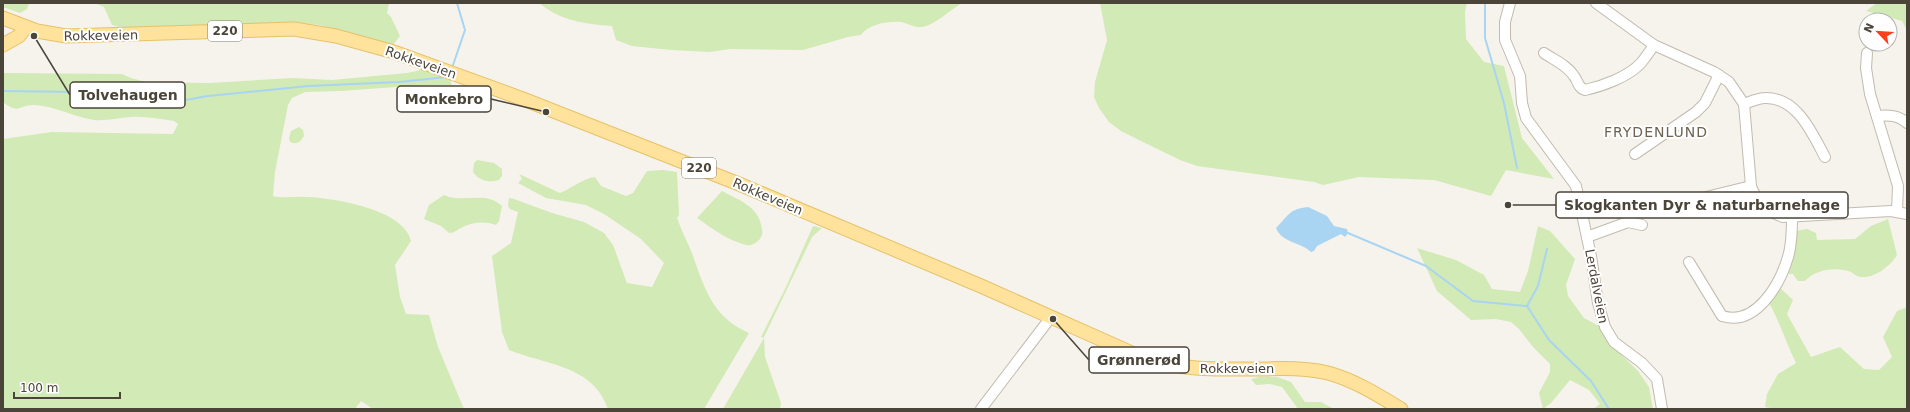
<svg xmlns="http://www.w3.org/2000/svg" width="1910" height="412" viewBox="0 0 1910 412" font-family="'DejaVu Sans',sans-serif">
<rect width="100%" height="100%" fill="#f6f3ec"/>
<g fill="#d2eab5">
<polygon points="3,3 29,3 27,9 20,13 3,7"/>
<polygon points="94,3 389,3 387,13 391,17 400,36 393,45 320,25 290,22 126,29 112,25 104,7"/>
<path d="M539,3H962C950,10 935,25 922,27C915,28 907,23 901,22C888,21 869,24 861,35L848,37L803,50L730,49L710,52L671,50L632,46L616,40L612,26C585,24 561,21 539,3Z"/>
<polygon points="1100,3 1467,3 1465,12 1466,39 1484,62 1504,66 1522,138 1554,179 1506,170 1491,196 1434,180 1359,177 1323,185 1314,182 1197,166 1180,160 1143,142 1121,131 1109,122 1099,108 1094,97 1095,82 1107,40"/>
<polygon points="1877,3 1907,3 1907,30 1902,21 1866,11"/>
<path d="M426,69L449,77L452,85H423L341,91L305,92L292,98L288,105L275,172L273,196C284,199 295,196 306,197C334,198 404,209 411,241L395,265L400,297L406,314L429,315L438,347L464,409H373L361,401L355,409H3V139L52,132L173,134L178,124L174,121C160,119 145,116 131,117C118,118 107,121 94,120C74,117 55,106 34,105C18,105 19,115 3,102V73L122,74L131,78L146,82L210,83L292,78L332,80L407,73Z"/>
<path d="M299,127L303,130L304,136C300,142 298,145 290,142L289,138L291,131Z"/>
<path d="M477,160L494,163L502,169V176L499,180C488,183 480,181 473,172L474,163Z"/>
<path d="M663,170L677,172L679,215L677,218C681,230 687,241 692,253C704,287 712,317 749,333L704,409H608C593,365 546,365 509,350L502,332L492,256L511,243L518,212L510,209L508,206L509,198L514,199L552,213L584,222L604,233L613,245L627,283L652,287L664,263L641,239L604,214L586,205L546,198L518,183L522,179L519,174L560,193C572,188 584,178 595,177L601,186L626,196L633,193L647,171Z"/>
<path d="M722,191C740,201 759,206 762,229C763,233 762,237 759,240C755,244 751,246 746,245C727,240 713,229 697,218Z"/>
<path d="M444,195C463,204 485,190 502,206L499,221L496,225C483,221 473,222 461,228C456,230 455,233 449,233L441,226L424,219L429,205Z"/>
<path d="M1888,219L1897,255C1890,266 1876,278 1861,277C1856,277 1853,272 1848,271C1833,267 1815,270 1805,281H1798L1793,274H1788L1796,231L1807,229L1816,233L1817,240L1855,239L1871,226Z"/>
<polygon points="813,226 822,228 812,237 764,337 765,357 781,403 780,409 723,409 764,338 761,337 786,287"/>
<polygon points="1538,226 1550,231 1575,259 1566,285 1568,296 1584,318 1599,326 1608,342 1638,371 1649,387 1653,409 1593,409 1600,404 1589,390 1570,380 1551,403 1543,409 1539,393 1550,372 1550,364 1533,347 1519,329 1511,322 1496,319 1471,320 1437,291 1417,248 1456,260 1484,275 1492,289 1520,292 1528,271"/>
<path d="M1779,287L1793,300L1787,314L1811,357L1840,347L1864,369L1879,370L1892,357L1883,337L1897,311L1907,307V409H1776L1765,407L1767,394L1778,374L1796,363C1786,343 1780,322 1769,303Z"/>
<polygon points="1259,377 1277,377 1291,382 1305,402 1321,402 1334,409 1298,409 1282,387 1270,384 1256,385 1251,379"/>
</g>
<path fill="#a9d4f2" d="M1308,207L1327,216L1334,226L1347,229L1348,233L1345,237L1341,234L1317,246L1314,251L1311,252C1301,242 1282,243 1276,228C1289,215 1289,209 1308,207Z"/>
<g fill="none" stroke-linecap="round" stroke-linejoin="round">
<g stroke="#a9d4f2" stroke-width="2">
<polyline points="1485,3 1485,38 1504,103 1517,168"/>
<polyline points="452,68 465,30 457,3"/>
<polyline points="3,91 79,92 174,102 208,96 308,86 399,82 447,77"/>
<polyline points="1348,233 1426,266 1473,301 1527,306"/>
<polyline points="1547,249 1538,286 1527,306 1549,340 1591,381 1609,409"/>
</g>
<defs>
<g id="minor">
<polyline points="1510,3 1505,22 1505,40 1520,76 1522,103 1526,118 1576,186 1591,256 1598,303 1605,327 1614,342 1642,363 1657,379 1662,409"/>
<path d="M1596,3L1654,45L1714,72L1729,82L1744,104L1751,186C1756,201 1769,212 1783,217L1891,211L1907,214"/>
<path d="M1544,53C1554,60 1567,65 1574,76C1578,81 1578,88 1585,90C1603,86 1628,77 1641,63C1646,57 1650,51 1654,45"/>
<polyline points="1867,53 1866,68 1870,94 1898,186 1897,211"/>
<path d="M1744,104C1750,102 1758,98 1765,98C1797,97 1812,133 1825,157"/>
<path d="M1877,116C1889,115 1898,115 1907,123"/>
<polyline points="1635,154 1696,112 1705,103 1719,75"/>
<polyline points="1698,199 1751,186"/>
<polyline points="1587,237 1628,222 1642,225"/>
<path d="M1689,262L1722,316C1756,327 1780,284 1788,257C1792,244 1792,230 1792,217"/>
<polyline points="981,409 1051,317"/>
</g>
<g id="major">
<path d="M3,18L37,31L66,36L294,29L336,36L394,52L523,99L739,184L981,286L1143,358C1183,371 1223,369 1264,369C1285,368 1307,368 1328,373C1354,380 1378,395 1401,409"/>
<polyline points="3,45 19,36 26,27"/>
</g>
</defs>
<use href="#minor" stroke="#c2bbae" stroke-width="12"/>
<use href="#major" stroke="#e6c16a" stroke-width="15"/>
<use href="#minor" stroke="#fff" stroke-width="10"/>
<use href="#major" stroke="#ffe39c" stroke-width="13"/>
</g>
<g text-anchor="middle" stroke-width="4" stroke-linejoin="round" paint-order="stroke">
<g fill="#fff" stroke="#817c74" stroke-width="1">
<rect x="208" y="21" width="34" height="20" rx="3"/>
<rect x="682" y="158" width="34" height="20" rx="3"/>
</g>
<g font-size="12" font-weight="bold" fill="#4b4439">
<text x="225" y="35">220</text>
<text x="699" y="172">220</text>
</g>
<g font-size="13" fill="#4b4439" stroke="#fff">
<text transform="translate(101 35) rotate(-1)" y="5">Rokkeveien</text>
<text transform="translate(421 62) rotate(19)" y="5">Rokkeveien</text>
<text transform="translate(768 196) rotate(23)" y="5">Rokkeveien</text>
<text transform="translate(1597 286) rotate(79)" y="5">Lerdalveien</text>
<text x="1237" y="373">Rokkeveien</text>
</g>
<g font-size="14" letter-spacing="1" fill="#6e6250" stroke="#fff">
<text x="1656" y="137">FRYDENLUND</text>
</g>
</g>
<path fill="none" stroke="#4b4439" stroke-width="1.5" d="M34 36L70 95M546 112L491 99M1508 205L1556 205M1053 319L1089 360"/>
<g fill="#4b4439" stroke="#fff" stroke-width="1.5">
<circle cx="34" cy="36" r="4"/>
<circle cx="546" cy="112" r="4"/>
<circle cx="1508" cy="205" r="4"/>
<circle cx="1053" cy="319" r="4"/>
</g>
<g fill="#fff" stroke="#4b4439" stroke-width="1.5">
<rect x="70" y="82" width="115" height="26" rx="4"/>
<rect x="397" y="86" width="94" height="26" rx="4"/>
<rect x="1556" y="192" width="292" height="26" rx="4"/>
<rect x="1089" y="347" width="100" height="26" rx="4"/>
</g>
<g font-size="14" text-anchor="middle" font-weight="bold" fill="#4b4439">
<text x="128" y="100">Tolvehaugen</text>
<text x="444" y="104">Monkebro</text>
<text x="1702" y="210">Skogkanten Dyr &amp; naturbarnehage</text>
<text x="1139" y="365">Grønnerød</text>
</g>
<rect width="1910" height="412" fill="none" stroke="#4b4439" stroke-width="8"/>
<g transform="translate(1878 32) rotate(295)"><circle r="19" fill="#ffffff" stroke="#b7b4b0"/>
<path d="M0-3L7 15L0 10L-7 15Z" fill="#fc3f1d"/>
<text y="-6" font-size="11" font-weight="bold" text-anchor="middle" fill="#4b4439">N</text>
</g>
<path d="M14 392v6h106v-6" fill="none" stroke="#4b4439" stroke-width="2"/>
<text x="20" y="392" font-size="12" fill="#4b4439" stroke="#ffffff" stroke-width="3" paint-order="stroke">100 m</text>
</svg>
